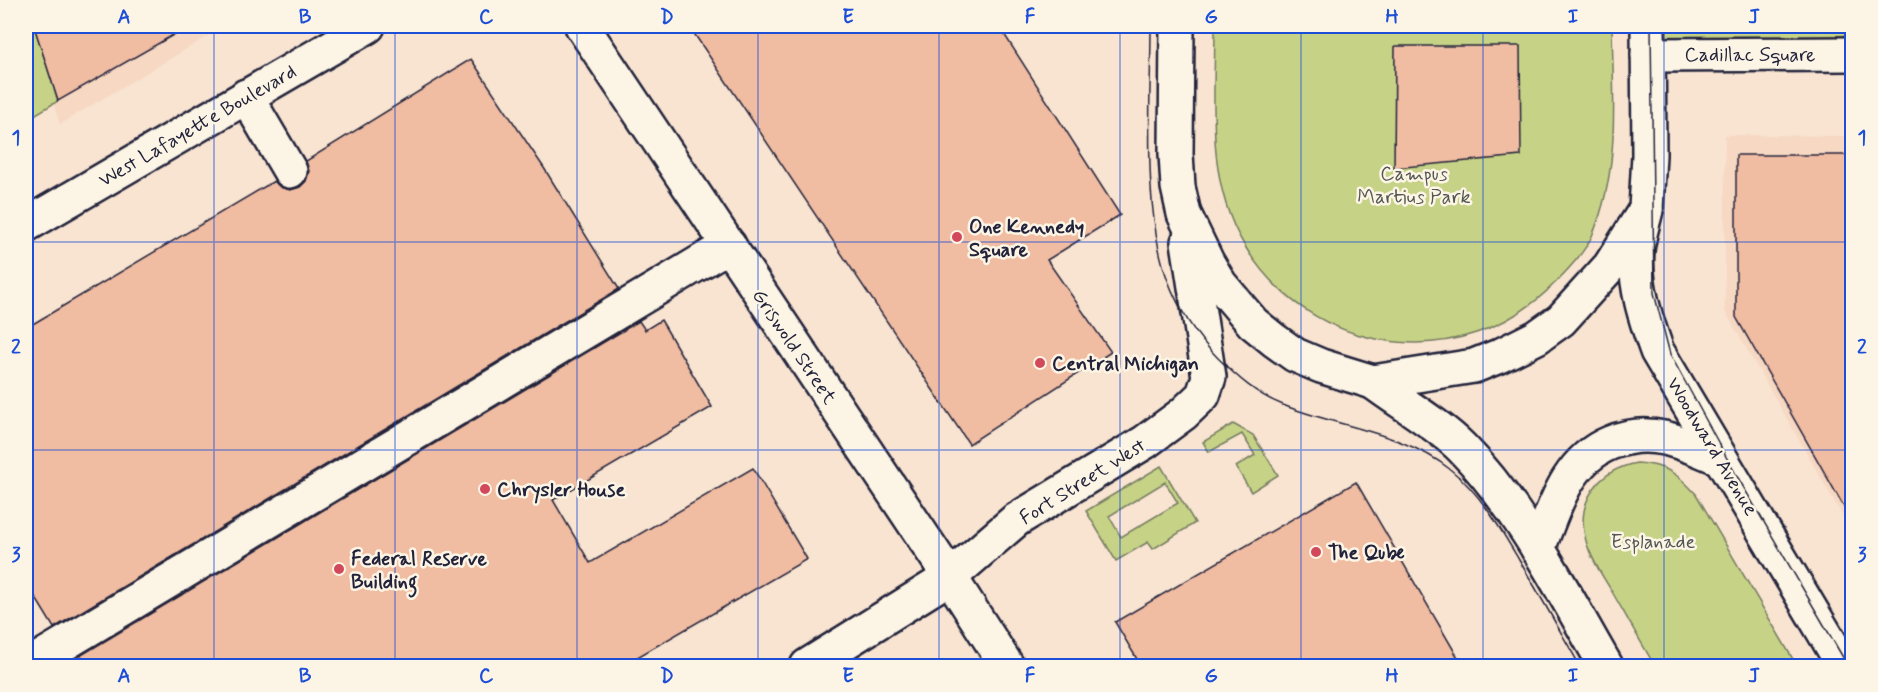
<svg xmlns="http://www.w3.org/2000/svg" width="1878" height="692" viewBox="0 0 1878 692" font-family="Mynerve,sans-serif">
<rect width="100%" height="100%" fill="#f8e4d1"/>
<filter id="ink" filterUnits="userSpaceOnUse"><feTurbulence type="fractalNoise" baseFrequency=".0167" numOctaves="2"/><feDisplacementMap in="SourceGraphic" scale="12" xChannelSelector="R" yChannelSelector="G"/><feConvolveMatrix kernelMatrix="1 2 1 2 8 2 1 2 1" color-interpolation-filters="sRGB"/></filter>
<g filter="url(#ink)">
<g fill="#f6d8c3">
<polygon points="28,26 225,26 60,124"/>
<polygon points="1725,135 1852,136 1852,532 1725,311"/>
</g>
<g fill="#c6d386" stroke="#747a60" stroke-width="1.5" fill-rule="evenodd">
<polygon points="26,26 34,26 58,101 26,120"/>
<path d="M1215,26H1612C1613,96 1621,169 1592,236C1584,253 1569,268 1556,282C1464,378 1309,357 1243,243C1205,179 1215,97 1215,26Z"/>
<polygon points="1648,26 1852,26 1852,54 1648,55"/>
<polygon points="1233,424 1253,435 1278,475 1251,492 1236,467 1255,455 1242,434 1209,452 1203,442"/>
<path d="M1637,463C1666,465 1677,473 1696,494L1797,666H1655C1640,641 1626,616 1611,590C1602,575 1591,559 1586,541C1575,502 1598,470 1637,463Z"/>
<path d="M1161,466L1195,523L1153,549L1148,542L1116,561L1086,511ZM1165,482L1178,503L1121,537L1109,516Z"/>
</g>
<g fill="#f0bca2" stroke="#22223b" stroke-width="1.5">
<polygon points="34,26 189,26 58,101"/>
<polygon points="689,26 999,26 1120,215 1047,260 1111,352 969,444"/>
<polygon points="1395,46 1520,46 1521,156 1394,168"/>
<polygon points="471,59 544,168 619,289 54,628 26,582 26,328 274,181 280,187 290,190 300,187 306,181 309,171 306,161"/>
<polygon points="1736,155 1852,155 1852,521 1736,317"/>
<polygon points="661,320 712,407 553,500 590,563 753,468 807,559 622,666 77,666 73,660 639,321 645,330"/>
<polygon points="1356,482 1463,666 1141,666 1115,622"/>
</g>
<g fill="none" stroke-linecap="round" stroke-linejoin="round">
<defs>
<g id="minor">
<polyline points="582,26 950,577 1007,666"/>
<polyline points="246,96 290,171"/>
<path d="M1646,210C1643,223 1638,238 1637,251C1634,285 1646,320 1657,351L1844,666"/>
<polyline points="26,225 368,26"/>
<path d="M1373,382C1401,403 1438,424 1462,448C1521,508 1564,594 1606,666"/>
<path d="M1538,549C1554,509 1566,461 1610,443C1627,436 1646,434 1664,438C1683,442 1702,451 1720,458"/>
<polyline points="27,666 729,245"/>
</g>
<g id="major">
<polyline points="1177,26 1176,154 1178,187 1184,214 1207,262 1220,284 1253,323 1274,340 1295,355 1321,366 1373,382 1474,366 1499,356 1537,337 1561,320 1610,266 1646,209 1649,155 1648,26"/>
<polyline points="1648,55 1852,54"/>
<polyline points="807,666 950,577 1016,520 1145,442 1183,414 1203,395 1209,377 1188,242"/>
</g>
</defs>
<use href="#minor" stroke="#22223b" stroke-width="38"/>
<use href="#major" stroke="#22223b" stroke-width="38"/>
<use href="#minor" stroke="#fcf5e5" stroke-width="33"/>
<use href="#major" stroke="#fcf5e5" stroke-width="33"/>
<g stroke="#22223b" stroke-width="1.5">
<path d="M1151,26C1151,101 1142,207 1167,278C1178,308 1195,335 1218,358C1237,377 1257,395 1283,405C1338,427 1404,432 1451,470C1481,494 1500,528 1519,560C1540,595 1560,631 1580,666"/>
<polyline points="1651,26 1654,293 1670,354 1730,464 1848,666"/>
</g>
</g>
</g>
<path fill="none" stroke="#1d4ed8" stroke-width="1.5" stroke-opacity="0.55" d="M214,26V666M395,26V666M577,26V666M758,26V666M939,26V666M1120,26V666M1301,26V666M1483,26V666M1664,26V666M26,242H1852M26,450H1852"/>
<g fill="#d1495b" stroke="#fcf5e5" stroke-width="2">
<circle cx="957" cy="237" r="6"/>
<circle cx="1040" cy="363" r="6"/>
<circle cx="485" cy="489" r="6"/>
<circle cx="1316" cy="552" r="6"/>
<circle cx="339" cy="569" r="6"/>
</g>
<g text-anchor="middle" stroke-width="5" stroke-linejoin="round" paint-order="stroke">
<g font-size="20" fill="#22223b" stroke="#fcf5e5">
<text x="1750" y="61">Cadillac Square</text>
<text transform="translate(197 125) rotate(-30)" y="7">West Lafayette Boulevard</text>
<text transform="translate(795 346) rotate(56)" y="7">Griswold Street</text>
<text transform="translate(1713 446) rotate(59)" y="7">Woodward Avenue</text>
<text transform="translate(1082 481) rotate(-32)" y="7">Fort Street West</text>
</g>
<g font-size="20" fill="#535752" stroke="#fcf5e5">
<text x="1414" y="180">Campus<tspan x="1414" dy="23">Martius Park</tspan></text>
<text x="1653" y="548">Esplanade</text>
</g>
<g font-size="20" font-weight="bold" fill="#22223b" stroke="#fcf5e5" text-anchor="start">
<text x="969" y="233">One Kennedy<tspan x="969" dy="23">Square</tspan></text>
<text x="1052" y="370">Central Michigan</text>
<text x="497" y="496">Chrysler House</text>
<text x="1328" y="559">The Qube</text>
<text x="351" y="565">Federal Reserve<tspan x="351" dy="23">Building</tspan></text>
</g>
</g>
<rect width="1878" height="692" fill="none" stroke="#fcf5e5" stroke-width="66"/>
<rect x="33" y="33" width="1812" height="626" fill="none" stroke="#1d4ed8" stroke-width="2"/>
<g font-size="20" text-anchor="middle" font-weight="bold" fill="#1d4ed8">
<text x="124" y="23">A</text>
<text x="305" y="23">B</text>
<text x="486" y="23">C</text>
<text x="667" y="23">D</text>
<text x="848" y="23">E</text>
<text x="1030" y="23">F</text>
<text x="1211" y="23">G</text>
<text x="1392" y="23">H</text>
<text x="1573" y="23">I</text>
<text x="1754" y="23">J</text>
<text x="16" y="144">1</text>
<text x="1862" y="144">1</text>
<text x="16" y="353">2</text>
<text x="1862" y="353">2</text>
<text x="16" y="561">3</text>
<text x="1862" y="561">3</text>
<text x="124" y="682">A</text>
<text x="305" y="682">B</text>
<text x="486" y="682">C</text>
<text x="667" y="682">D</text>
<text x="848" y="682">E</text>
<text x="1030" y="682">F</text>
<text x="1211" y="682">G</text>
<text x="1392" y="682">H</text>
<text x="1573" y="682">I</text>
<text x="1754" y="682">J</text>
</g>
</svg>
